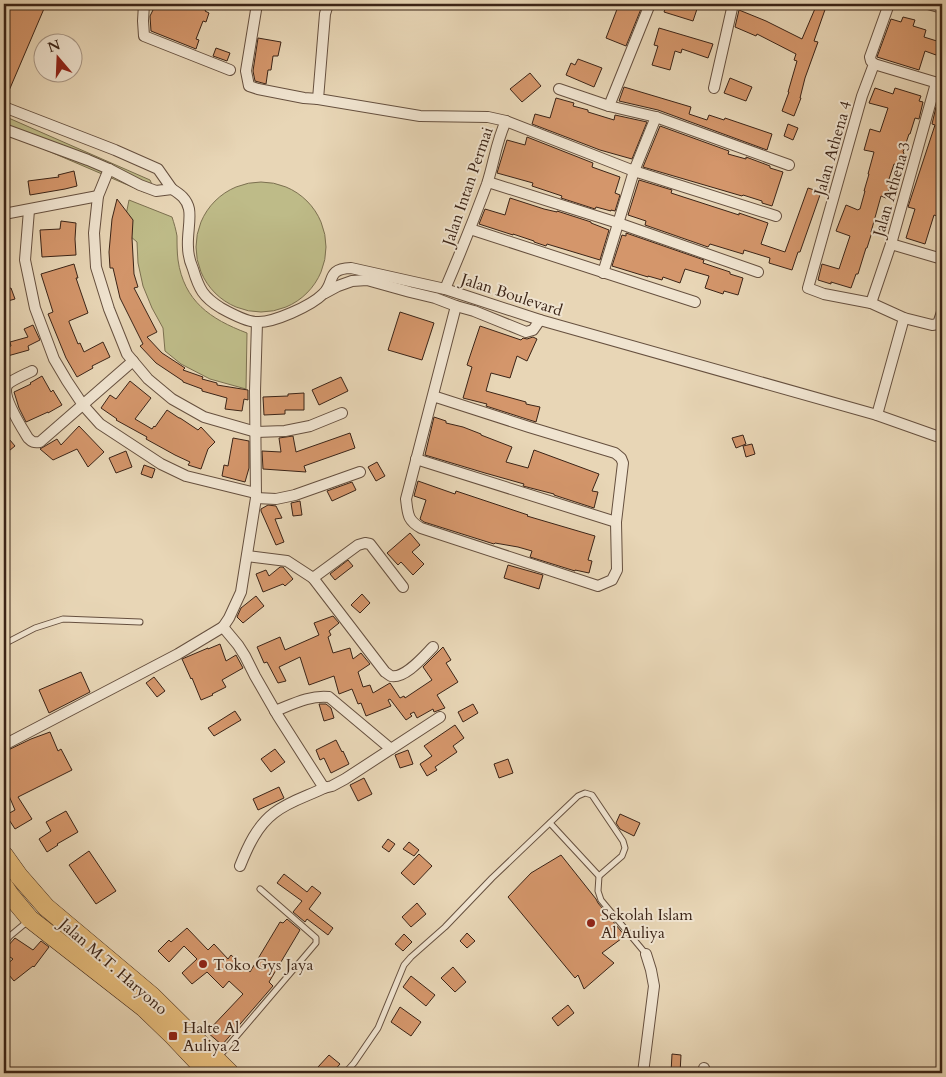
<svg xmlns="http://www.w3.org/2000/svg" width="946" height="1077" viewBox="0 0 946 1077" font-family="Cardo,serif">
<rect width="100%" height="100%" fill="#e8d6b6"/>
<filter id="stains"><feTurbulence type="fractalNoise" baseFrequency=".004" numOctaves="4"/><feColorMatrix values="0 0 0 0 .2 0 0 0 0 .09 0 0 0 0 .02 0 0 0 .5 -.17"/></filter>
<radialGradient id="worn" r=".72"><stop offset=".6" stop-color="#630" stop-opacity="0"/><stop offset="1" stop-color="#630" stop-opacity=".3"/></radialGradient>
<g fill="#bebb88" stroke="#7c7050">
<polygon points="4,116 150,180 154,189 144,192 4,132"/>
<circle cx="261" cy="247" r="65"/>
<path d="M129,200L172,217C174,223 176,230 177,236C177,244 177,252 178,260C184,301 210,319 247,333L246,389L210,379L181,364L165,351L163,328L152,308L143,286L138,263L137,242L123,230Z"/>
</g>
<g fill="#d4966b" stroke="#3b2417">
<polygon points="12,4 46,4 5,100 4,100 4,24"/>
<polygon points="156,4 209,4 205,11 209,13 206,22 203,21 196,39 199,40 196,49 151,31 150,16"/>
<polygon points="619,4 643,4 626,46 606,38"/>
<polygon points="667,4 697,4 697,6 698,6 693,21 664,12"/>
<polygon points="817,4 827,4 814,41 818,42 805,78 800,98 801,98 794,116 782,111 789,92 788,92 797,61 794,60 796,54 757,34 756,36 735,27 739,10 766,21 802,39"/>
<polygon points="903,17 915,20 913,26 926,30 924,37 940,42 936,55 925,51 919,70 877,57 891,19 901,22"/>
<polygon points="659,28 713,44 708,58 682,49 681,53 675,51 670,70 652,65 658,46 654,45"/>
<polygon points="258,38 281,42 278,56 273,56 271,70 268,70 266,84 255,81 253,71"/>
<polygon points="216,48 230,53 227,61 213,56"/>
<polygon points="578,59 602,68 594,87 566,75 571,63 575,65"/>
<polygon points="530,73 541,86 522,102 510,89"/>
<polygon points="730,78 752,87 746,101 724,93"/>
<polygon points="624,87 691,107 689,114 707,120 709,115 724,120 725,118 772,134 767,150 658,110 619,101"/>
<polygon points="875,88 893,94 895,88 921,96 919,101 923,102 919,119 915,118 910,134 909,134 903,152 904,153 900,166 894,164 888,182 891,183 886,198 881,196 871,232 872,232 867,248 866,248 858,274 856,274 851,288 831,282 831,284 818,280 822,264 839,269 850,236 836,231 846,205 858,210 859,209 860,209 865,191 864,191 869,174 868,174 874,152 864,150 870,129 880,132 888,108 869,103"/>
<polygon points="556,98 574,103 573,106 588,110 588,112 614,120 615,115 647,122 632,159 600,150 532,124 535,114 550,118"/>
<polygon points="936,107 941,108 942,108 942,168 937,181 942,183 942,218 934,215 925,244 906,238 915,209 908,207 935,125 932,124"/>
<polygon points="788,124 798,128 793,140 784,136"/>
<polygon points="660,126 729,151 728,154 746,159 746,157 770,166 770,168 783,172 772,206 762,203 762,201 743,195 742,196 643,167"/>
<polygon points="527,137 593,163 592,167 620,177 615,193 620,195 615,211 611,210 611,211 596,207 595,209 561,198 562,196 532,186 533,183 497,173 507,140 525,145"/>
<polygon points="74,171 77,186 65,189 30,195 28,181 59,177 58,175"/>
<polygon points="639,180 672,190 671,193 739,215 739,213 768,223 761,244 785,252 808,188 821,192 800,252 798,252 792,270 769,263 770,258 744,250 743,254 710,244 708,247 645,225 646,221 628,215"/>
<polygon points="510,198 544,209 557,212 557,211 591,222 591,223 609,230 600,260 547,244 546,246 534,242 534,241 513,234 513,235 479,224 485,209 505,215"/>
<polygon points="117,199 133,220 132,238 134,274 138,287 134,288 157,332 147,337 162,353 185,368 183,370 203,377 202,379 217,383 217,385 248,390 248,400 244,399 242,411 225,409 227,398 202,391 202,389 183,382 183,381 156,363 140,346 143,344 120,298 113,268 110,268 109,252 112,219"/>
<polygon points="61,221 76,223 75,239 76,255 42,257 40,230 60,229"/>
<polygon points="626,233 704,260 703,263 730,272 730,274 743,278 738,295 724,291 723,294 705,288 709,276 685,269 680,283 663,277 662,280 648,276 648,277 612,266 622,235 626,236"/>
<polygon points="74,264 78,278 76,278 88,313 69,321 69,322 78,344 80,343 84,352 103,342 110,357 92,366 93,368 77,377 66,358 48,314 53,312 41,274"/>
<polygon points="11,288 15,299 4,302 4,290"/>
<polygon points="400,312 434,323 422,360 388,350"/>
<polygon points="33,325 40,340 28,346 29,350 4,357 4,348 11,346 10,342 28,337 24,329"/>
<polygon points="480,326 521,340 523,338 527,339 533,337 537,339 527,361 517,356 510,378 491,373 486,391 526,402 526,404 540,407 536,422 486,406 487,404 463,398 472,367 467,365"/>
<polygon points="42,376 51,392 53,390 62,405 48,413 48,412 26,422 19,408 14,392 31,384 30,383"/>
<polygon points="341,377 348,391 319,405 312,390"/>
<polygon points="130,381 151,398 135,419 152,429 154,426 155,427 167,410 179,418 180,418 198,430 201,427 215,442 208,449 201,469 188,465 190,462 175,455 146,439 147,437 116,420 117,419 101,408 110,395 116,399"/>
<polygon points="304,393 304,410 285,410 285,414 264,415 263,397 288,396 288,394"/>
<polygon points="434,417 446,421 446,423 463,427 481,434 481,435 512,447 506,462 528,468 534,450 599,474 592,491 598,492 594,508 554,495 554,494 523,486 524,484 485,473 425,455"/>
<polygon points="79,426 104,452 88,467 77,449 53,460 40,449 57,439 61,445"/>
<polygon points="4,433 15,446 4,455"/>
<polygon points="350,433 355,448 304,466 306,472 263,469 262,451 281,452 279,438 293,436 296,452"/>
<polygon points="743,435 746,444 736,448 732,438"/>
<polygon points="233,438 249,441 249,468 245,482 222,476 224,465 228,466"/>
<polygon points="752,444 755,454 746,457 743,446"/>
<polygon points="126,451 132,467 116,473 109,458"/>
<polygon points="377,462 385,476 376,481 368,467"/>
<polygon points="144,465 155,469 152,478 141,474"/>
<polygon points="418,481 455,494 456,491 528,515 527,516 595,536 588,560 592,561 589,573 575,570 575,571 530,557 532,551 518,547 495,543 494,544 424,522 420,519 426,500 414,496"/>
<polygon points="352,482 356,490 332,501 327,491"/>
<polygon points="300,501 302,515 293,516 291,503"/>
<polygon points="268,505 276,506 282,518 275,519 284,542 276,545 261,511 261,509"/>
<polygon points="410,533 420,545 412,552 424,564 413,575 401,562 398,565 387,553"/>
<polygon points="348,560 353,566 335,580 330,574"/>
<polygon points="508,565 543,575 539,589 504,578"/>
<polygon points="280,567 283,567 293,579 285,586 283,584 263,592 256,574 266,570 269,576"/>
<polygon points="362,594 370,603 360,613 351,605"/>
<polygon points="256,596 264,606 243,623 237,617 241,608"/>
<polygon points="333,616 339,623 329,631 331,635 328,637 333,653 350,648 353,659 361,653 370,664 358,672 363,687 370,685 373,693 390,683 400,698 404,696 405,698 432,680 423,667 443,647 451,660 446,663 458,682 437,695 445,708 434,712 433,709 417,718 414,712 410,714 412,716 406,720 390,699 388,700 391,706 366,716 361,703 358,704 352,689 339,694 334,676 309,685 300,657 279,667 286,681 278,683 267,662 264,663 257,647 280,637 285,650 319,635 314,623"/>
<polygon points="220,644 226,661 236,655 243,668 222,680 226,687 212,694 213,695 201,700 192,678 191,679 182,659 208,648 208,649"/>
<polygon points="81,672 90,692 49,713 39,690"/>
<polygon points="154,677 165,691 157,697 146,683"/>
<polygon points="319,704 326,704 331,708 334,718 324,721"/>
<polygon points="473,704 478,713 463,722 458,712"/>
<polygon points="235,711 241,720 214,736 208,728"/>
<polygon points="455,725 464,738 453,746 457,752 435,767 437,770 427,776 420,764 432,756 424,746"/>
<polygon points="50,732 58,751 61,749 72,770 18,797 32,819 15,829 6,815 15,810 4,784 4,752 31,739"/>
<polygon points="336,740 342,752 343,751 349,764 331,773 324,758 320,760 316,750"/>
<polygon points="275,749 285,762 271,772 261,759"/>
<polygon points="408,750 413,764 400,768 395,755"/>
<polygon points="508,759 513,773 499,778 494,764"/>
<polygon points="364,778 372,794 358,801 350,785"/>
<polygon points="279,787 284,798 258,810 253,799"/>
<polygon points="66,811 78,832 57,844 58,845 47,852 39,839 51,831 46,822"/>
<polygon points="620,814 640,823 634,836 620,829 616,823"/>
<polygon points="388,839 395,844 389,852 382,847"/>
<polygon points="409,842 419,850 414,856 403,849"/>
<polygon points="89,851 116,891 96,904 69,865"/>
<polygon points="419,854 432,866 414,885 401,873"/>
<polygon points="561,855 596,899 598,903 625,936 602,953 614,963 584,989 578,975 575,978 508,897 531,873"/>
<polygon points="284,874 307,892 312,886 321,893 309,909 333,928 328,935 307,919 305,922 293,912 302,901 277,883"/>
<polygon points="417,903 426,914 411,927 402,917"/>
<polygon points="287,919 300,930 269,982 273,986 222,1045 207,1032 243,994 229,981 223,988 207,972 192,984 182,973 197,959 184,946 169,962 158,951 169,940 171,942 187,928 208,950 214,944 228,959 231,955 250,972 280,922 283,923"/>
<polygon points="467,933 475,941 467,948 460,941"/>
<polygon points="404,934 412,942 403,951 395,944"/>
<polygon points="15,938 33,950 41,941 49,947 34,967 33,966 14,981 4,969 4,967 13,959 4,953 4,948 7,947"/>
<polygon points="453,967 466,982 455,992 441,978"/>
<polygon points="411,976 435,995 426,1006 403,987"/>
<polygon points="568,1005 574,1013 558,1026 552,1018"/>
<polygon points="400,1007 421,1022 411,1036 391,1022"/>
<polygon points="672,1054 681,1055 680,1073 671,1073"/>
<polygon points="329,1055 340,1064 332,1073 326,1073 318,1067"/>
</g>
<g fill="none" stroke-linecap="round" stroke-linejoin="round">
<defs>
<g id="lane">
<polyline points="4,644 35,628 63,619 140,622"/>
<polyline points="550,823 599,876 598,891 601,900 646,954"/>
<polyline points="4,944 10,936 28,921"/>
<polyline points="218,1058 316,943 316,938 260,889"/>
<polyline points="345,1073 354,1063 378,1028 404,965 411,957 445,927 492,878 578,796 585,793 592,795 623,841 625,848 622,856 599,876"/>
</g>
<g id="street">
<polyline points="144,4 143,21 144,36 230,70"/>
<polyline points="257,4 246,71 249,86 258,89 304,98 318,99"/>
<polyline points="328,4 325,14 318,99 420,116 488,117 506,121 634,171 776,216"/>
<polyline points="889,4 870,57 871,61 874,64 862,96 808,288 824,294 871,303 904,318 932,325 938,324 942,312"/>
<polyline points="928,4 942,8"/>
<polyline points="874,64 941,84"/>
<polyline points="714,88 733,4"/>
<polyline points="559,89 609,106 656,117 789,165"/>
<polyline points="609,106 650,4"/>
<polyline points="4,107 115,150 158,169 172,189 156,191 140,185 109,169 88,160 4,129"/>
<polyline points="109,169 98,196 94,233 96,267 109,309 127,354 148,379 172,399 204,417 256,432 285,431 310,426 342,413"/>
<polyline points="488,182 618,223 758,272"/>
<path d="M172,189C180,194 187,199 189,209C191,220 187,235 188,247C188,255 190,262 193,269C199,289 203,297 221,308C230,313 247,322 257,322C273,323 311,306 323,294C336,282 325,269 351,268L445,289L540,320L877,415L942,438"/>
<polyline points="29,210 25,260 35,308 54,359 67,381 83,405 100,424 161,464 186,476 255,493"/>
<polyline points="4,214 98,196"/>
<polyline points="470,229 695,302"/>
<polyline points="891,244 942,259"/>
<polyline points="603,273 634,171 656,117"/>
<path d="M445,289C460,254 474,219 487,184C494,163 496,142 506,121"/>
<polyline points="325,293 338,286 352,281 367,280 410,292 435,298 456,306 474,311 526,332 533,330 540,320"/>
<polyline points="871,303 891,244 936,83"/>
<path d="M32,371C26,374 12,380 8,384C0,394 22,428 28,438C32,442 34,443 40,442L133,361"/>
<path d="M433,396L529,427L615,453L621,458L623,463L616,522L617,570L612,580L598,586L421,528C407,520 408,514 406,499L456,306"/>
<polyline points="877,415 904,318"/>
<polyline points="416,459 616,522"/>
<polyline points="256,498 276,499 295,495 360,472"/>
<polyline points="247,556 287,561 313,578 358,545 365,543 370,544 403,587"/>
<path d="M313,578L385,672C387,673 389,675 391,676C405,679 424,656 433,647"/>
<polyline points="223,627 229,618 241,592 256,498 255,391 257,322"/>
<path d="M275,711C293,704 310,695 329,697L391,749"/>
<polyline points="4,745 178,654 223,627 238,645 245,656 255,676 278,716 324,788 332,786 345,779 440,717"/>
<path d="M240,866C248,846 257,826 274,813C289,801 308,796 324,788"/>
<polyline points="704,1068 706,1073"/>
<polyline points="643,1073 654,986 651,970 646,954"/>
</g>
<g id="highway">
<polyline points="4,855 19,876 46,907 152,996 230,1073"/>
<polyline points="4,886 10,895 30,919 144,1008 173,1036 208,1073"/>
</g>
</defs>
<use href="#lane" stroke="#66503f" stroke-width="7"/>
<use href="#street" stroke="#66503f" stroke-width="12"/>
<use href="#highway" stroke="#3b2417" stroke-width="19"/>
<use href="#lane" stroke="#f0e4d0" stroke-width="5"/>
<use href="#street" stroke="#f0e4d0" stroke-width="10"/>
<use href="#highway" stroke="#e4bb7b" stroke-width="18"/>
</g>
<g fill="#8f2418" stroke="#f0e4d0" stroke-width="2">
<circle cx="591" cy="923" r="5"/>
<circle cx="203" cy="964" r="5"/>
<rect x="168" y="1031" width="10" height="10" rx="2.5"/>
</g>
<g text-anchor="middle" stroke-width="4" stroke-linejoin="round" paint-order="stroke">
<g font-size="16" fill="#3b2417" stroke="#f0e4d0">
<text transform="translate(832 148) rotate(-74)" y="6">Jalan Athena 4</text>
<text transform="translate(467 186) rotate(-71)" y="6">Jalan Intan Permai</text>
<text transform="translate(891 189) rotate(-74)" y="6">Jalan Athena 3</text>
<text transform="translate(512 294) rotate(18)" y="6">Jalan Boulevard</text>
<text transform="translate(114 966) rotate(41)" y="6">Jalan M.T. Haryono</text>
</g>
<g font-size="16" fill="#3b2417" stroke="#f0e4d0" text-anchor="start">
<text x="601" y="920">Sekolah Islam<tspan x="601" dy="18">Al Auliya</tspan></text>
<text x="213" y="970">Toko Gys Jaya</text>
<text x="183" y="1033">Halte Al<tspan x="183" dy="18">Auliya 2</tspan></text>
</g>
</g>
<rect width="946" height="1077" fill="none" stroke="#e8d6b6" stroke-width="20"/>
<rect x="5" y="5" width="936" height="1067" fill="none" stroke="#3b2417" stroke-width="2.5"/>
<rect x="10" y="10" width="926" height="1057" fill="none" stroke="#3b2417"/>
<g transform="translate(58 58) rotate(341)"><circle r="24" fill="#f0e4d0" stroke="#a89786"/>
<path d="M0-4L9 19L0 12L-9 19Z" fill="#8f2418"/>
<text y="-8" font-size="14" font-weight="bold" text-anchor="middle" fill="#3b2417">N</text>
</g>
<rect width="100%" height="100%" filter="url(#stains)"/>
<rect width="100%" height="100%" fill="url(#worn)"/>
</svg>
